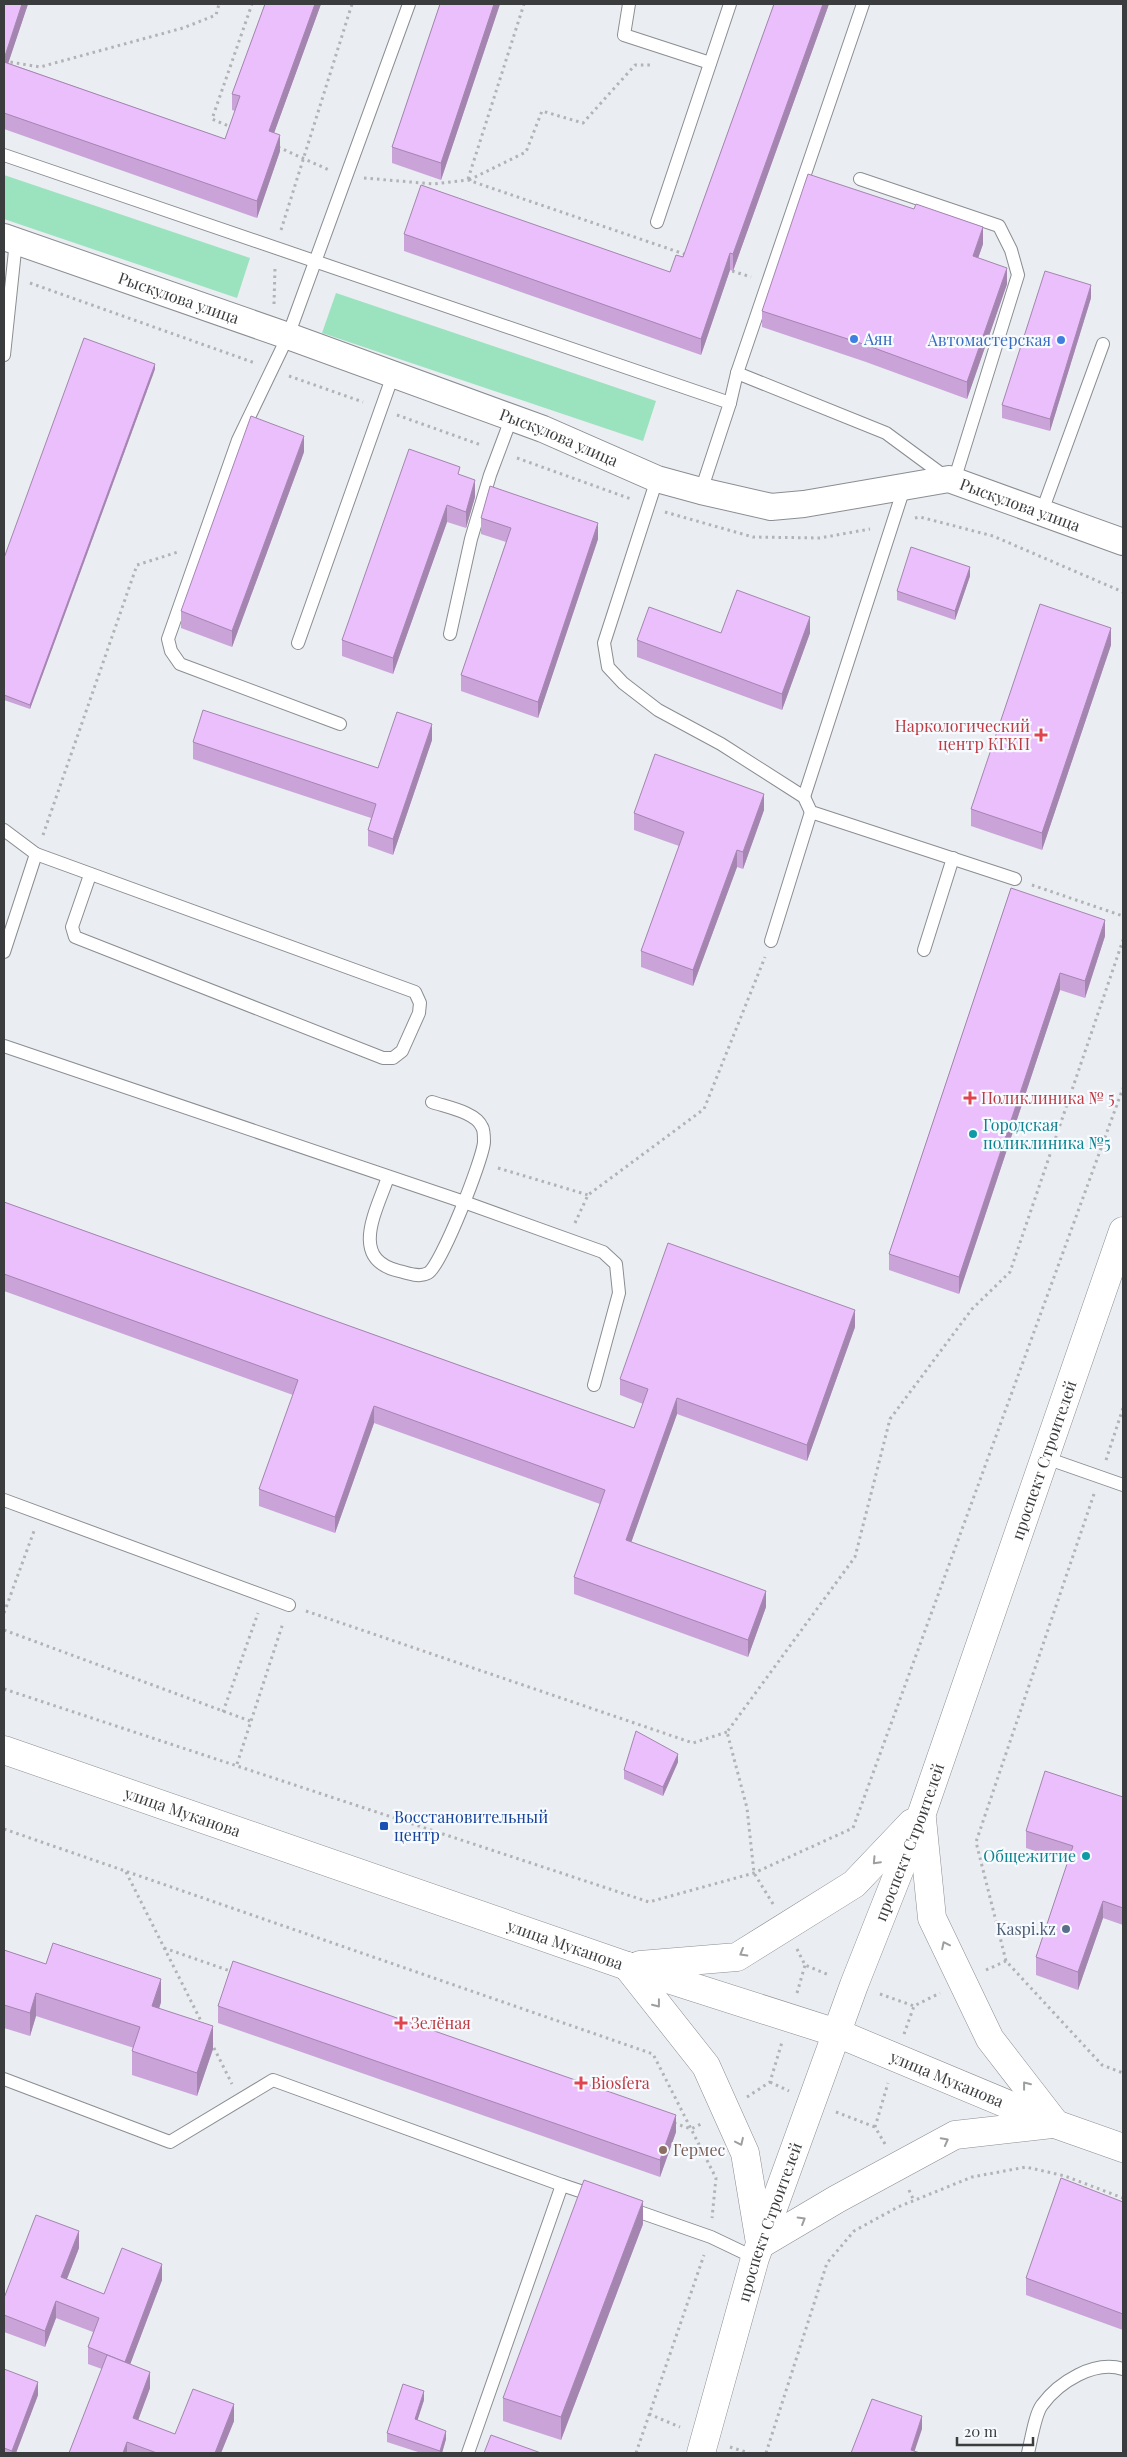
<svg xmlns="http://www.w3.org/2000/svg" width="1127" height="2457" viewBox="0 0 1127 2457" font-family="'Playfair Display',serif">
<rect width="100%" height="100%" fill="#eaedf1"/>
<g fill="#9be2bf">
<polygon points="4,175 250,258 237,298 4,219"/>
<polygon points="336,293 656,401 643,441 322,333"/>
</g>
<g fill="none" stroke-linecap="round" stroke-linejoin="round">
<defs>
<g id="lane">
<polyline points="629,4 624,35 710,63"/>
<polyline points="4,155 730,403 701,491"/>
<polyline points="860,179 999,226 1011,250 1018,275 954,481"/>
<polyline points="657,222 730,4"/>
<polyline points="4,355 16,241"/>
<polyline points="737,373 886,433 947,478"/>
<polyline points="730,403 737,373 863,4"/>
<polyline points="657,479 604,643 608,667 623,683 658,710 721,744 804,797 811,812 1015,879"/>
<polyline points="1041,514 1103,344"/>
<polyline points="450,634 471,539 490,475 511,419"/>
<polyline points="298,643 393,375"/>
<polyline points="340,724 180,664 171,651 168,639 238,440 288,336 409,4"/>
<polyline points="804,797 905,485"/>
<polyline points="4,830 36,854 4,952"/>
<polyline points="36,854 415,992 420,1003 419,1013 402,1051 393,1058 383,1058 75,937 72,927 90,875"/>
<polyline points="771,941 811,812"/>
<polyline points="924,950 953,858"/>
<polyline points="4,1046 464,1202 603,1252 616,1264 619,1293 594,1385"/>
<path d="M388,1177C377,1210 348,1259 399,1271C408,1273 419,1278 428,1273C441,1266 483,1159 484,1142C484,1138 484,1130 482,1127C476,1112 446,1107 432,1102"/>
<polyline points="1046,1458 1123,1485"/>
<polyline points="4,1500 289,1605"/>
<polyline points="4,2079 170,2142 273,2080 562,2185"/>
<polyline points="628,2208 711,2237 755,2258"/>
<polyline points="468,2453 562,2185 595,2196"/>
<path d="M1028,2453C1031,2441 1035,2414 1042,2405C1059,2382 1094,2360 1123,2369"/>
</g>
<g id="street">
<path id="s1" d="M4,237L288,336L543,429L657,479L701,491L771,507L804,504L949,479L1123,542"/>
</g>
<g id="secondary">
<path id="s2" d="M4,1750L627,1966L837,2033L1055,2124L1123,2148"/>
<polyline points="922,1819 932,1918 990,2039 1055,2123"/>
<polyline points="640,1965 737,1957 854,1884 912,1823"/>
<polyline points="627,1966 706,2066 745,2153 760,2243"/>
<polyline points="761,2244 837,2199 955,2135 1052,2124"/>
<path id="s3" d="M701,2453L755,2258L854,1985L922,1813L1123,1231"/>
</g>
</defs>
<use href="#lane" stroke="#8a8d91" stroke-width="14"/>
<use href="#street" stroke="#8a8d91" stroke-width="28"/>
<use href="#secondary" stroke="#8a8d91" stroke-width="29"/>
<g stroke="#b1b3b6" stroke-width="3" stroke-dasharray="2.5 4" stroke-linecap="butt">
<polyline points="4,61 40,67 183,28 216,15 219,4"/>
<polyline points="233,128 212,119 252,4"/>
<polyline points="278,147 329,170"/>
<polyline points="364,178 434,184 468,180 687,255"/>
<polyline points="468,179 524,4"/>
<polyline points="469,180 526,152 542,111 583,123 635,65 651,65"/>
<polyline points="281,230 352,4"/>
<polyline points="726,269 751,277"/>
<polyline points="30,283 255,363"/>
<polyline points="274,304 275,267"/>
<polyline points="289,376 363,402"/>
<polyline points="397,415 481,445"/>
<polyline points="517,458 631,499"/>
<polyline points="665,512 753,537 820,538 870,529"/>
<polyline points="915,518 920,517 993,536 1123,592"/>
<polyline points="43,835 137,565 178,552"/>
<polyline points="1032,885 1123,916"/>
<polyline points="498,1168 588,1195"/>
<polyline points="575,1223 588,1195 704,1109 765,957"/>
<polyline points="1106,1460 1123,1408"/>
<polyline points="1094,1494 976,1842 1006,1961 1102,2065 1123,2073"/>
<polyline points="306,1611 693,1743 727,1732"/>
<polyline points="4,1613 34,1531"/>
<polyline points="4,1630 250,1721"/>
<polyline points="4,1689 649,1902 754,1873 853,1828 1123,1088"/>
<polyline points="223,1712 258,1613"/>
<polyline points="237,1764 283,1623"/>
<polyline points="4,1829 653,2054 716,2178 712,2218"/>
<polyline points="126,1872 203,2025"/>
<polyline points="773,1904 754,1873 747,1808 727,1732 855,1557 890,1419 972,1309 1010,1272 1123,940"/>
<polyline points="164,1948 233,1972"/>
<polyline points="797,1949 805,1965 829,1975"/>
<polyline points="986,1970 1006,1961"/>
<polyline points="797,1993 805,1965"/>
<polyline points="880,1994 914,2006"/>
<polyline points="904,2034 914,2006 940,1993"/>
<polyline points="211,2042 232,2084"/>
<polyline points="770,2082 789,2091"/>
<polyline points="747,2097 770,2082 782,2042"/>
<polyline points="836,2112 875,2127"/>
<polyline points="674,2123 691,2129 703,2123"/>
<polyline points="885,2144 875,2127 888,2083"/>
<polyline points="909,2190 914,2201"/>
<polyline points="649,2414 680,2427"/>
<polyline points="730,2447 749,2453"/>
<polyline points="636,2453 704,2255"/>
<polyline points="766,2453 827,2263 854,2231 898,2207 972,2177 1026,2167 1065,2176 1123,2198"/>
</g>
<use href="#lane" stroke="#fff" stroke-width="12"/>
<use href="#street" stroke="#fff" stroke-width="26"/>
<use href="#secondary" stroke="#fff" stroke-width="28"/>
</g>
<g fill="#caa3d9">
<polygon points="4,4 28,4 8,63 225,139 235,111 232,110 232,94 265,4 321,4 274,133 280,151 257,218 4,129"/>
<polygon points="440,4 500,4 441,180 392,163 392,147"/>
<polygon points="774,4 829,4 733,271 730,270 701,355 404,251 404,234 670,272 683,257"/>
<polygon points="914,209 983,244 978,258 1007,284 967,399 866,362 762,327 762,311"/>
<polygon points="1091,298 1050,431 1002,418 1002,405"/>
<polygon points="155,369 30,709 4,700 4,558"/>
<polygon points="304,452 232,647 181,628 181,611"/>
<polygon points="460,475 475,497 466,528 447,522 393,674 342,656 342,640"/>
<polygon points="481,518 598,539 538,718 461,691 461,675 506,542 481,534"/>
<polygon points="970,576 955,620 897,600 897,591"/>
<polygon points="721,633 810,633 782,710 637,657 637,640"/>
<polygon points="1111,645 1042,850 971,826 971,809"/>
<polygon points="432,740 393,855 368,846 368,830 371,818 193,759 193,742 378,768"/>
<polygon points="764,810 743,869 737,867 693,986 641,967 641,951 679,846 634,830 634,813"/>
<polygon points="1011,888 1105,936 1085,998 1060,990 959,1294 889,1270 889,1254"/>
<polygon points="4,1202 634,1428 643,1404 620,1395 620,1379 855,1327 807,1461 677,1414 631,1542 766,1607 748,1657 574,1594 574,1577 600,1504 374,1423 335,1533 259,1506 259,1489 293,1395 4,1291"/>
<polygon points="678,1762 663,1796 624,1779 624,1770"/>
<polygon points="1123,1797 1123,1925 1103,1918 1078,1990 1036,1975 1036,1957 1068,1862 1026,1848 1026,1831"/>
<polygon points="4,1950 161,2002 159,2009 213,2049 197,2096 132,2075 132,2051 134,2048 36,2016 30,2036 4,2028"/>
<polygon points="218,2006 676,2132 660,2177 218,2023"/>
<polygon points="1123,2202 1123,2330 1026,2295 1026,2278"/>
<polygon points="643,2224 561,2440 503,2421 503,2398"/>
<polygon points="79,2248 67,2279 104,2294 162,2280 130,2364 150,2388 138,2420 175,2434 234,2421 221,2453 69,2453 102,2369 88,2364 88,2347 93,2332 56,2318 45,2347 4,2332 4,2298"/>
<polygon points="4,2369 38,2395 16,2453 4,2453"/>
<polygon points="424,2400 417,2420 446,2439 442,2453 421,2453 387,2442 387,2433"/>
</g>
<g fill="#a485b0">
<polygon points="22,4 28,4 4,76 4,59"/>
<polygon points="315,4 321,4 269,147 269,131"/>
<polygon points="494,4 500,4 441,180 441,163"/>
<polygon points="823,4 829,4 733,271 733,254"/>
<polygon points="280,135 280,151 257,218 257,201"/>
<polygon points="983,227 983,244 973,273 973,256"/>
<polygon points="730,253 730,270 701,355 701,339"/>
<polygon points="1007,268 1007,284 967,399 967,382"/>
<polygon points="1091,285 1091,298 1050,431 1050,419"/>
<polygon points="155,364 155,369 30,709 30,705"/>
<polygon points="304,436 304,452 232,647 232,631"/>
<polygon points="475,480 475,497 466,528 466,512"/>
<polygon points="447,505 447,522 393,674 393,658"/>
<polygon points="598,523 598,539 538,718 538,702"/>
<polygon points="970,567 970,576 955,620 955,611"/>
<polygon points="810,617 810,633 782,710 782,694"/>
<polygon points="1111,628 1111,645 1042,850 1042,833"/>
<polygon points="432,724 432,740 393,855 393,839"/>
<polygon points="764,794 764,810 743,869 743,852"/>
<polygon points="737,850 737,867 693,986 693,970"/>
<polygon points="1105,920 1105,936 1085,998 1085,981"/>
<polygon points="1060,973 1060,990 959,1294 959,1277"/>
<polygon points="855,1310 855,1327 807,1461 807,1445"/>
<polygon points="677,1398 677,1414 626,1557 626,1540"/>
<polygon points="374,1406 374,1423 335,1533 335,1517"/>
<polygon points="766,1591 766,1607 748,1657 748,1640"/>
<polygon points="678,1754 678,1762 663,1796 663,1787"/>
<polygon points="1103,1901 1103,1918 1078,1990 1078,1972"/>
<polygon points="161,1979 161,2002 152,2030 152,2006"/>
<polygon points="36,1993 36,2016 30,2036 30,2013"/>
<polygon points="213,2026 213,2049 197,2096 197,2073"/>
<polygon points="676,2115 676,2132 660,2177 660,2160"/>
<polygon points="643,2201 643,2224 561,2440 561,2417"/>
<polygon points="79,2231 79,2248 61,2294 61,2277"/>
<polygon points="162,2264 162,2280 125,2378 125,2362"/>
<polygon points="56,2301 56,2318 45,2347 45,2331"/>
<polygon points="150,2372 150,2388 133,2434 133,2418"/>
<polygon points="38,2382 38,2395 16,2453 12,2453 12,2451"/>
<polygon points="424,2391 424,2400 415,2428 415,2419"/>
<polygon points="234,2404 234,2421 221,2453 215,2453"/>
<polygon points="922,2416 922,2429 914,2453 911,2450"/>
<polygon points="446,2431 446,2439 442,2453 440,2453 440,2451"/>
<polygon points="127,2442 127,2453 123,2453"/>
</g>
<g fill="#ebbefc" stroke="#a485b0">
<polygon points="4,4 22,4 4,59"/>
<polygon points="265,4 315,4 269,131 280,135 257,201 4,113 4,62 225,139 240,96 232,94"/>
<polygon points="440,4 494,4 441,163 392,147"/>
<polygon points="774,4 823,4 733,254 730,253 701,339 404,234 421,185 670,272 676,255 683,257"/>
<polygon points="808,174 914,209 916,204 983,227 973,256 1007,268 967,382 866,345 762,311"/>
<polygon points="1045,271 1091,285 1050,419 1002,405"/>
<polygon points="84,338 155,364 30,705 4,695 4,558"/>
<polygon points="251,416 304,436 232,631 181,611"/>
<polygon points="409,449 460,467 458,474 475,480 466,512 447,505 393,658 342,640"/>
<polygon points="490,486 598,523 538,702 461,675 511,528 481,518"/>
<polygon points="911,547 970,567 955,611 897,591"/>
<polygon points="737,590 810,617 782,694 637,640 649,607 721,633"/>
<polygon points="1040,604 1111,628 1042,833 971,809"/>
<polygon points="203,710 378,768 397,712 432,724 393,839 368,830 376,804 193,742"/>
<polygon points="655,754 764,794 743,852 737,850 693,970 641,951 684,832 634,813"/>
<polygon points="1011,888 1105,920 1085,981 1060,973 959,1277 889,1254"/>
<polygon points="4,1202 634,1428 648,1389 620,1379 668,1243 855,1310 807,1445 677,1398 626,1540 766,1591 748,1640 574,1577 605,1490 374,1406 335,1517 259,1489 298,1380 4,1274"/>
<polygon points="636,1731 678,1754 663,1787 624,1770"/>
<polygon points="1045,1771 1123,1797 1123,1908 1103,1901 1078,1972 1036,1957 1073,1846 1026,1831"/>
<polygon points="53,1943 161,1979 152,2006 213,2026 197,2073 132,2051 140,2027 36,1993 30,2013 4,2005 4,1950 46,1964"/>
<polygon points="233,1961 676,2115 660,2160 218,2006"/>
<polygon points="1061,2178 1123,2202 1123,2314 1026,2278"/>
<polygon points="584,2180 643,2201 561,2417 503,2398"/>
<polygon points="36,2215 79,2231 61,2277 104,2294 122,2248 162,2264 125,2362 88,2347 99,2318 56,2301 45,2331 4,2315 4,2298"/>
<polygon points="107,2355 150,2372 133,2418 175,2434 193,2389 234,2404 215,2453 157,2453 127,2442 123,2453 69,2453"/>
<polygon points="4,2369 38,2382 12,2451 4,2448"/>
<polygon points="403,2384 424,2391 415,2419 446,2431 440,2451 387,2433"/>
<polygon points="872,2399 922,2416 911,2450 920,2453 851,2453"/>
<polygon points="491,2435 541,2453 484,2453"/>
</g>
<defs><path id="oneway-chevron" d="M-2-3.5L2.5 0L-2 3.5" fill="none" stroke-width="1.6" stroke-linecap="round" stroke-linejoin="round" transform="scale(1.25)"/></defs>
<g stroke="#9d9e9e">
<use href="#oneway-chevron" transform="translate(876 1861) rotate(133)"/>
<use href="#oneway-chevron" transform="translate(945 1945) rotate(-116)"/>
<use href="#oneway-chevron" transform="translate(743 1953) rotate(150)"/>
<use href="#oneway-chevron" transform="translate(657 2004) rotate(52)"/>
<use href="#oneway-chevron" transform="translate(1026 2085) rotate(-128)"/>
<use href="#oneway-chevron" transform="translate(945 2141) rotate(-28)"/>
<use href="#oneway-chevron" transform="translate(740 2142) rotate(65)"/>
<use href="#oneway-chevron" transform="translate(802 2220) rotate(-31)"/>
</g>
<g fill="#3f7fe0" stroke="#f7fbff" stroke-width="2">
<circle cx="854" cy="339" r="5"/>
<circle cx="1061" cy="340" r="5"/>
</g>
<g fill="#e0444e" stroke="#f7fbff" stroke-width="2">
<path d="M1038.5 727.5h5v5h5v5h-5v5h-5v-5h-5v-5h5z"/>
<path d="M967.5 1090.5h5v5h5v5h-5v5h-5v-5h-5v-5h5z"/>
<path d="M398.5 2015.5h5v5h5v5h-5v5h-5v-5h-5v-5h5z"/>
<path d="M578.5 2075.5h5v5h5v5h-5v5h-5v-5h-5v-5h5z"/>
</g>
<g fill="#0f9aa8" stroke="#f7fbff" stroke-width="2">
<circle cx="973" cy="1134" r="5"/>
<circle cx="1086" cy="1856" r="5"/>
</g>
<rect fill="#1a4fb4" stroke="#f7fbff" stroke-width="2" x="379" y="1821" width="10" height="10" rx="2.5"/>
<circle fill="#5c6f8a" stroke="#f7fbff" stroke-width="2" cx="1066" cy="1929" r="5"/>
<circle fill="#8d6e63" stroke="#f7fbff" stroke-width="2" cx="663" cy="2150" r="5"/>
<g text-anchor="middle" stroke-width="4.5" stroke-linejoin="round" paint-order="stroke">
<g font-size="16" fill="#3b3c3e" stroke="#f7fbff">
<text dy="6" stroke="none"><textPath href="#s1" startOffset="185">Рыскулова улица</textPath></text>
<text dy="6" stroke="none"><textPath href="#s1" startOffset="590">Рыскулова улица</textPath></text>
<text dy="6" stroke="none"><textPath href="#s1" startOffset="1070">Рыскулова улица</textPath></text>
<text dy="6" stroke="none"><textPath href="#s3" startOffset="1051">проспект Строителей</textPath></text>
<text dy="6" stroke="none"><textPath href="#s2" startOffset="189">улица Муканова</textPath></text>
<text dy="6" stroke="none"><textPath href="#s3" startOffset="646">проспект Строителей</textPath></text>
<text dy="6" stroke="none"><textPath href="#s2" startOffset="594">улица Муканова</textPath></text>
<text dy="6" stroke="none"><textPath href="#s2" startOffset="999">улица Муканова</textPath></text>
<text dy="6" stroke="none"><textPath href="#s3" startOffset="241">проспект Строителей</textPath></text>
</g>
<g font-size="16" fill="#366cbe" stroke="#f7fbff" text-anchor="start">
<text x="864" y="345">Аян</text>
<text x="1051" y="346" text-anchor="end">Автомастерская</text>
</g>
<g font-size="16" fill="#be3a42" stroke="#f7fbff" text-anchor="start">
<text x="1030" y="732" text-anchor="end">Наркологический<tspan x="1030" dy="18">центр КГКП</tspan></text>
<text x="981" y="1104">Поликлиника № 5</text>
<text x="411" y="2029">Зелёная</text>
<text x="591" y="2089">Biosfera</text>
</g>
<g font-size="16" fill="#0d838f" stroke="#f7fbff" text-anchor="start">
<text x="983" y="1131">Городская<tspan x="983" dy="18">поликлиника №5</tspan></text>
<text x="1076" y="1862" text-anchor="end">Общежитие</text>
</g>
<g font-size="16" fill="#164399" stroke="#f7fbff" text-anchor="start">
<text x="394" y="1823">Восстановительный<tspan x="394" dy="18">центр</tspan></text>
</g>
<g font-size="16" fill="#4e5e75" stroke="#f7fbff" text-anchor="end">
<text x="1056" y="1935">Kaspi.kz</text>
</g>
<g font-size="16" fill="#785e54" stroke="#f7fbff" text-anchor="start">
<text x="673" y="2156">Гермес</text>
</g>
</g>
<rect width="1127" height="2457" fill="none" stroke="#3b3c3e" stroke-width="10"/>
<path d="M957 2437v8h76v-8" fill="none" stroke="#3b3c3e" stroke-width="2.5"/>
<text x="964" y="2437" font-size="15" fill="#3b3c3e" stroke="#f7fbff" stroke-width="4" paint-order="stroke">20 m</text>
</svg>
